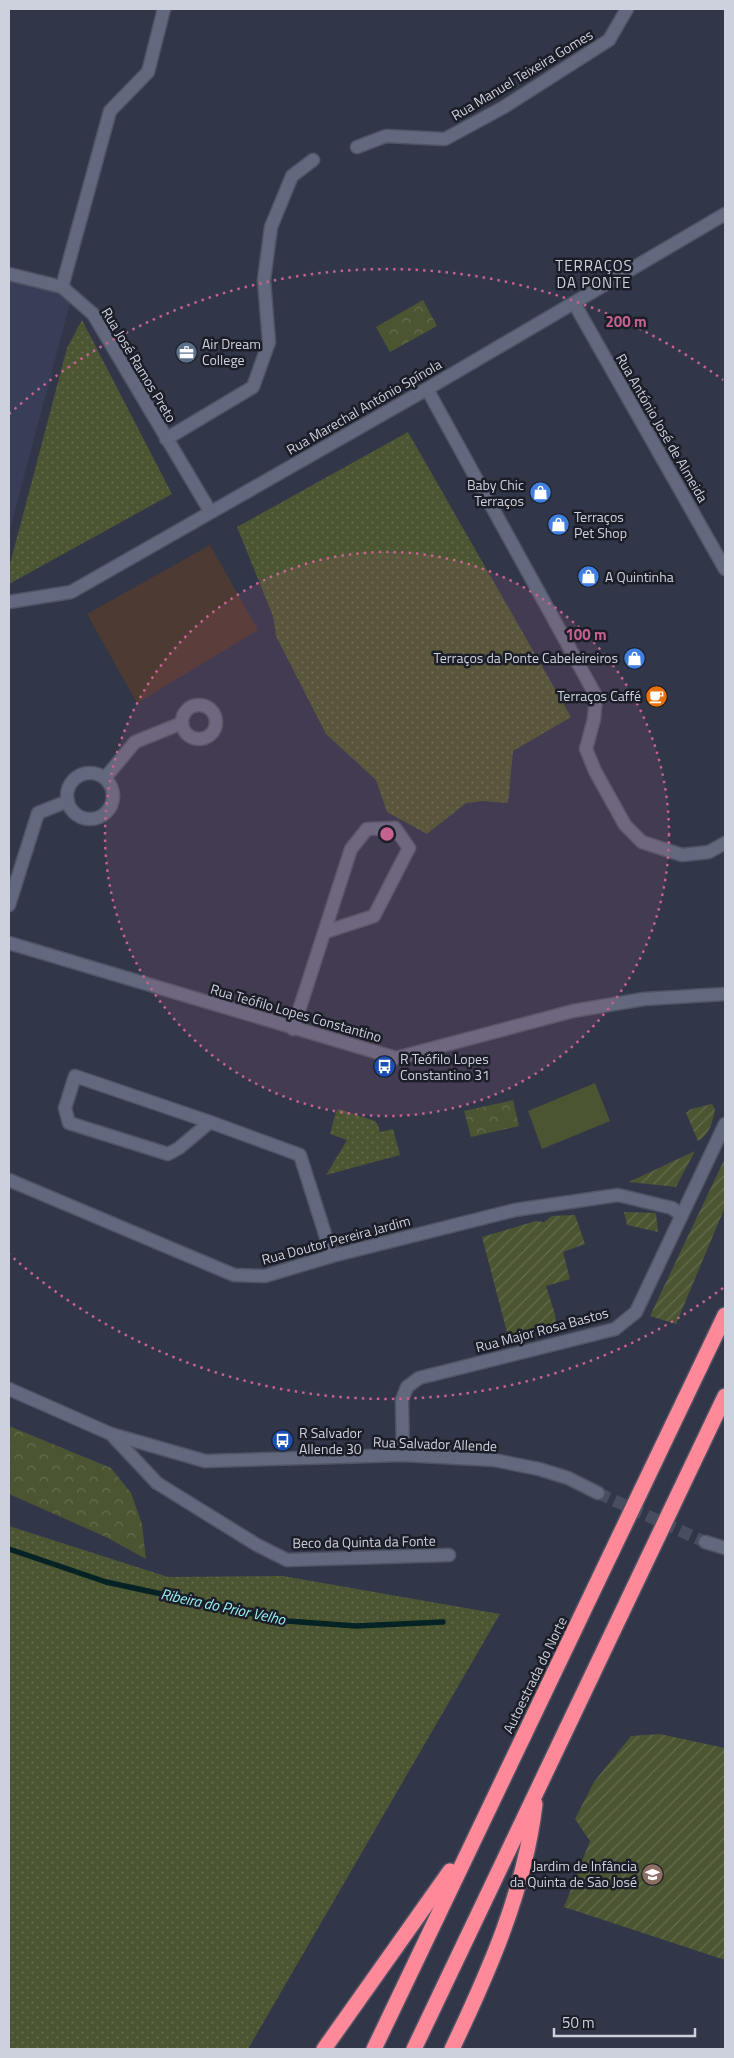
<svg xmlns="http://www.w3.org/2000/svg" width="734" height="2058" viewBox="0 0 734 2058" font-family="'Titillium Web',sans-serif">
<defs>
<pattern id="grass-dots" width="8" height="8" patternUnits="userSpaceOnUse" patternTransform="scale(1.25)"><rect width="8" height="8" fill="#4c5532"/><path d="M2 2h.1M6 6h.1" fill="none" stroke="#656c4f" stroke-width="1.8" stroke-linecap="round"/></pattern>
<pattern id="forest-crowns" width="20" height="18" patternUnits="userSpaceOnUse" patternTransform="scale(1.25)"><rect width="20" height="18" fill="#4c5532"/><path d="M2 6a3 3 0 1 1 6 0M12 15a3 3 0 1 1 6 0" fill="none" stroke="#656c4f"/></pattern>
<pattern id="garden-furrows" width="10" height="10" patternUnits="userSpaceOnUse" patternTransform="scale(1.25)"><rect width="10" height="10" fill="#4c5532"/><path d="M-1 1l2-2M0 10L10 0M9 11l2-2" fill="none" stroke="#656c4f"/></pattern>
</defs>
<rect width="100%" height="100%" fill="#313649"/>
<polygon fill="#383e58" points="9,274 72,296 9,533"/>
<polygon fill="#4d3a32" points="210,545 258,630 137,703 87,614"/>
<g fill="url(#grass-dots)">
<polygon points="82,320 172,494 9,584 9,568 67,348"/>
<polygon points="408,432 571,717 513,751 508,803 483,801 466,803 427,834 387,812 376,780 326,734 276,636 273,616 237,527"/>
<polygon points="339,1109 375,1121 378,1125 380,1132 393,1129 400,1155 326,1175 347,1140 330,1134 336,1112"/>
<polygon points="9,1526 168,1577 283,1576 500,1614 248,2049 9,2049"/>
</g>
<g fill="url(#forest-crowns)">
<polygon points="423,300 437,326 390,352 376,327"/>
<polygon points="513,1100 519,1126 471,1137 464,1111"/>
<polygon points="9,1426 111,1468 131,1493 142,1524 146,1559 106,1537 9,1494"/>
</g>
<g fill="url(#garden-furrows)">
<path d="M712,1104L715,1110C712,1123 710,1134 698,1141L686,1113L691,1109Z"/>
<polygon points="695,1151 676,1187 629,1182"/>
<polygon points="725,1158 725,1207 676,1324 650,1316"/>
<polygon points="624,1212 656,1213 658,1232 627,1225"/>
<polygon points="575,1215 585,1244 563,1252 570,1279 546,1286 555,1314 556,1326 509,1340 482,1237 536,1221 544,1222 552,1216"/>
<polygon points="660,1734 725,1748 725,1960 564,1907 590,1841 575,1819 594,1782 631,1736"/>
</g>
<polygon fill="#4c5532" points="595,1083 610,1121 542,1149 528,1111"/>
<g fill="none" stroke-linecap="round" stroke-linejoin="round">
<polyline stroke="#052324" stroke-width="5.5" points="9,1549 106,1582 287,1621 356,1626 443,1622"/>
<polyline stroke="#484d5f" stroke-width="12" stroke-dasharray="12 6" stroke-linecap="butt" points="598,1493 705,1542"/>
<defs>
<g id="minor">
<polyline points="357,147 386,136 445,139 504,107 609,40 627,9"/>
<polyline points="9,274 62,287 93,314 210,511"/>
<polyline points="62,287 110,111 148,72 164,9"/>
<polyline points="574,303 725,569"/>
<polyline points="427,389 596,696 594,719 586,749 595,771 625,825 642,842 682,855 709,852 725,843"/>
<polyline points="166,439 253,387 269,342 264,280 271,227 292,176 313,160"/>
<polyline points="9,602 71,592 427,389 725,214"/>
<circle cx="199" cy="722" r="17"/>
<circle cx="90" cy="796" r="23"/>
<polyline points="105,778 135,742 182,723"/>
<polyline points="9,905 38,813 68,801"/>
<polyline points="9,943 396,1058 573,1011 644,999 725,994"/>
<polyline points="293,1029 351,849 367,829 395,828 409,848 374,916 325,932"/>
<polyline points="210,1122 179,1148 168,1154 69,1123 65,1108 75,1076 210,1122 300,1155 332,1256"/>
<polyline points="9,1180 234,1275 265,1276 332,1256 515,1210 618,1195 672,1208 681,1215"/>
<polyline points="111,1434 157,1483 257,1545 287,1560 449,1555"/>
</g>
<g id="tertiary">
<polyline points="9,1389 111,1434 205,1461 403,1455 494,1460 539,1469 568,1478 598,1493"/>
<polyline points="403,1455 402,1400 407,1387 419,1378 615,1329 636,1312 725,1124"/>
<polyline points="705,1542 725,1548"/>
</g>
<g id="motorway">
<polyline points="324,2049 450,1871"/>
<polyline points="374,2049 725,1315"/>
<polyline points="414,2049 725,1396"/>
<path d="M452,2049C489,1971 525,1890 535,1804"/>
</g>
</defs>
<use href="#minor" stroke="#4f5363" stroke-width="15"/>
<use href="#tertiary" stroke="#4f5363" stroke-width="15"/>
<use href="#motorway" stroke="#4f5363" stroke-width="18"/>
<use href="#minor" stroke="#62687e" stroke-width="12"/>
<use href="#tertiary" stroke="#62687e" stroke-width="12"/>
<use href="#motorway" stroke="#ff8998" stroke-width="15"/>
</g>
<circle cx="387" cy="834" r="282" fill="#c6628f" fill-opacity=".12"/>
<g fill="none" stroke="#c6628f" stroke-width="2.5" stroke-dasharray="2.5 5">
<circle cx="387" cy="834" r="282"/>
<path d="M723 1288A565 565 0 0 1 9 1254M9 414A565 565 0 0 1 723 380"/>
</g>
<defs>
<symbol id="office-disc" viewBox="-11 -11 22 22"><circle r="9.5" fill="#5c6f8a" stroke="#1b1e27"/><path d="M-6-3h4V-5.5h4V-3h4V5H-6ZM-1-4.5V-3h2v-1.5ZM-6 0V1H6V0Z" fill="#fff"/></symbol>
<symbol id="shop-disc" viewBox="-11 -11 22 22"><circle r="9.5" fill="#3f7fe0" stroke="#1b1e27"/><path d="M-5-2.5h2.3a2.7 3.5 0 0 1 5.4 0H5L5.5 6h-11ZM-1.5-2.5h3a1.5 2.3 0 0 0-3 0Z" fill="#fff"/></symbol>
<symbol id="cafe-disc" viewBox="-11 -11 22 22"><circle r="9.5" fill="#e8710a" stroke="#1b1e27"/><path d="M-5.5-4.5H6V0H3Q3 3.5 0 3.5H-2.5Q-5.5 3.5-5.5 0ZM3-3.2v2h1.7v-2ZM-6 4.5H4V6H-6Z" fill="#fff"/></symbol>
<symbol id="bus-disc" viewBox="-11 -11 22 22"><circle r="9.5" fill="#1a4fb4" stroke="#1b1e27"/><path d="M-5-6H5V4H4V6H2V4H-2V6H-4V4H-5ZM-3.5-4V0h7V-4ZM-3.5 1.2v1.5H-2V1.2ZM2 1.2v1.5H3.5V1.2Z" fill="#fff"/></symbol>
<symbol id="school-disc" viewBox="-11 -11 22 22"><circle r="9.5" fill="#8d6e63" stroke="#1b1e27"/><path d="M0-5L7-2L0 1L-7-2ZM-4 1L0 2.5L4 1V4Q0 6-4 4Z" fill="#fff"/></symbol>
</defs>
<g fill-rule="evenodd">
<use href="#office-disc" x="174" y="340" width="25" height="25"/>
<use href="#shop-disc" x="528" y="480" width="25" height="25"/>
<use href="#shop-disc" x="546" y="512" width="25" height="25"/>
<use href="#shop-disc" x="576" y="564" width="25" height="25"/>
<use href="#shop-disc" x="622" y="646" width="25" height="25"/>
<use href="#cafe-disc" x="644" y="684" width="25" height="25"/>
<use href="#bus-disc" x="372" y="1054" width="25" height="25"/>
<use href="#bus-disc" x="270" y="1428" width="25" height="25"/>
<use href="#school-disc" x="640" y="1862" width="25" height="25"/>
</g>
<g text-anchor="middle" stroke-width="5" stroke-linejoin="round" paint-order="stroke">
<g font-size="14" fill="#cdd1dd" stroke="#1b1e27">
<text transform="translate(522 75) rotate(-31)" y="5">Rua Manuel Teixeira Gomes</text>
<text transform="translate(139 365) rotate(59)" y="5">Rua José Ramos Preto</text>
<text transform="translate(364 407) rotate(-30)" y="5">Rua Marechal António Spínola</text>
<text transform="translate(662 428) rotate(60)" y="5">Rua António José de Almeida</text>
<text transform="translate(296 1013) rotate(16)" y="5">Rua Teófilo Lopes Constantino</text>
<text transform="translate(336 1240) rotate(-15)" y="5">Rua Doutor Pereira Jardim</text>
<text transform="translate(542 1330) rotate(-15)" y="5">Rua Major Rosa Bastos</text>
<text transform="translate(435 1444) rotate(2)" y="5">Rua Salvador Allende</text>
<text transform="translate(364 1542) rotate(-1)" y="5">Beco da Quinta da Fonte</text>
<text transform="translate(535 1675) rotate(-64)" y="5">Autoestrada do Norte</text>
</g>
<g font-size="14" fill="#cdd1dd" stroke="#1b1e27" text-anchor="start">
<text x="202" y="349">Air Dream<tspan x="202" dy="16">College</tspan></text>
<text x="524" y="490" text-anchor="end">Baby Chic<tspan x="524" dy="16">Terraços</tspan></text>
<text x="574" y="522">Terraços<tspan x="574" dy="16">Pet Shop</tspan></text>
<text x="605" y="582">A Quintinha</text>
<text x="618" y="663" text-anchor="end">Terraços da Ponte Cabeleireiros</text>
<text x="641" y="701" text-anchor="end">Terraços Caffé</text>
<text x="400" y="1064">R Teófilo Lopes<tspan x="400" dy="16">Constantino 31</tspan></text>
<text x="299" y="1438">R Salvador<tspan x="299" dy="16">Allende 30</tspan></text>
<text x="637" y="1871" text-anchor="end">Jardim de Infância<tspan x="637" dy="16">da Quinta de São José</tspan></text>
</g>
<g font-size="15" letter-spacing="1" fill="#cdd1dd" stroke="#1b1e27">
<text x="594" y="271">TERRAÇOS<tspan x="594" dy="17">DA PONTE</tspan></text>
</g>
<g font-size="15" font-style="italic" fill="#96f2f6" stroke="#1b1e27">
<text transform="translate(223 1607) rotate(12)" y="5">Ribeira do Prior Velho</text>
</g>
</g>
<circle cx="387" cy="834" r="8" fill="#c6628f" stroke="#1b1e27" stroke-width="2.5"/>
<g font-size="15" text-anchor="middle" font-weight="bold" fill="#c6628f" stroke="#1b1e27" stroke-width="5" stroke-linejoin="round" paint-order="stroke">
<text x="626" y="327">200 m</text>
<text x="586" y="640">100 m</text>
</g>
<rect width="734" height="2058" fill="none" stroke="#cdd1dd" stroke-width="20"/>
<path d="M554 2028v8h141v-8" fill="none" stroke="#cdd1dd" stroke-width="2.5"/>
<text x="562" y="2028" font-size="15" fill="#cdd1dd" stroke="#1b1e27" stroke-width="4" paint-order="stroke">50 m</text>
</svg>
